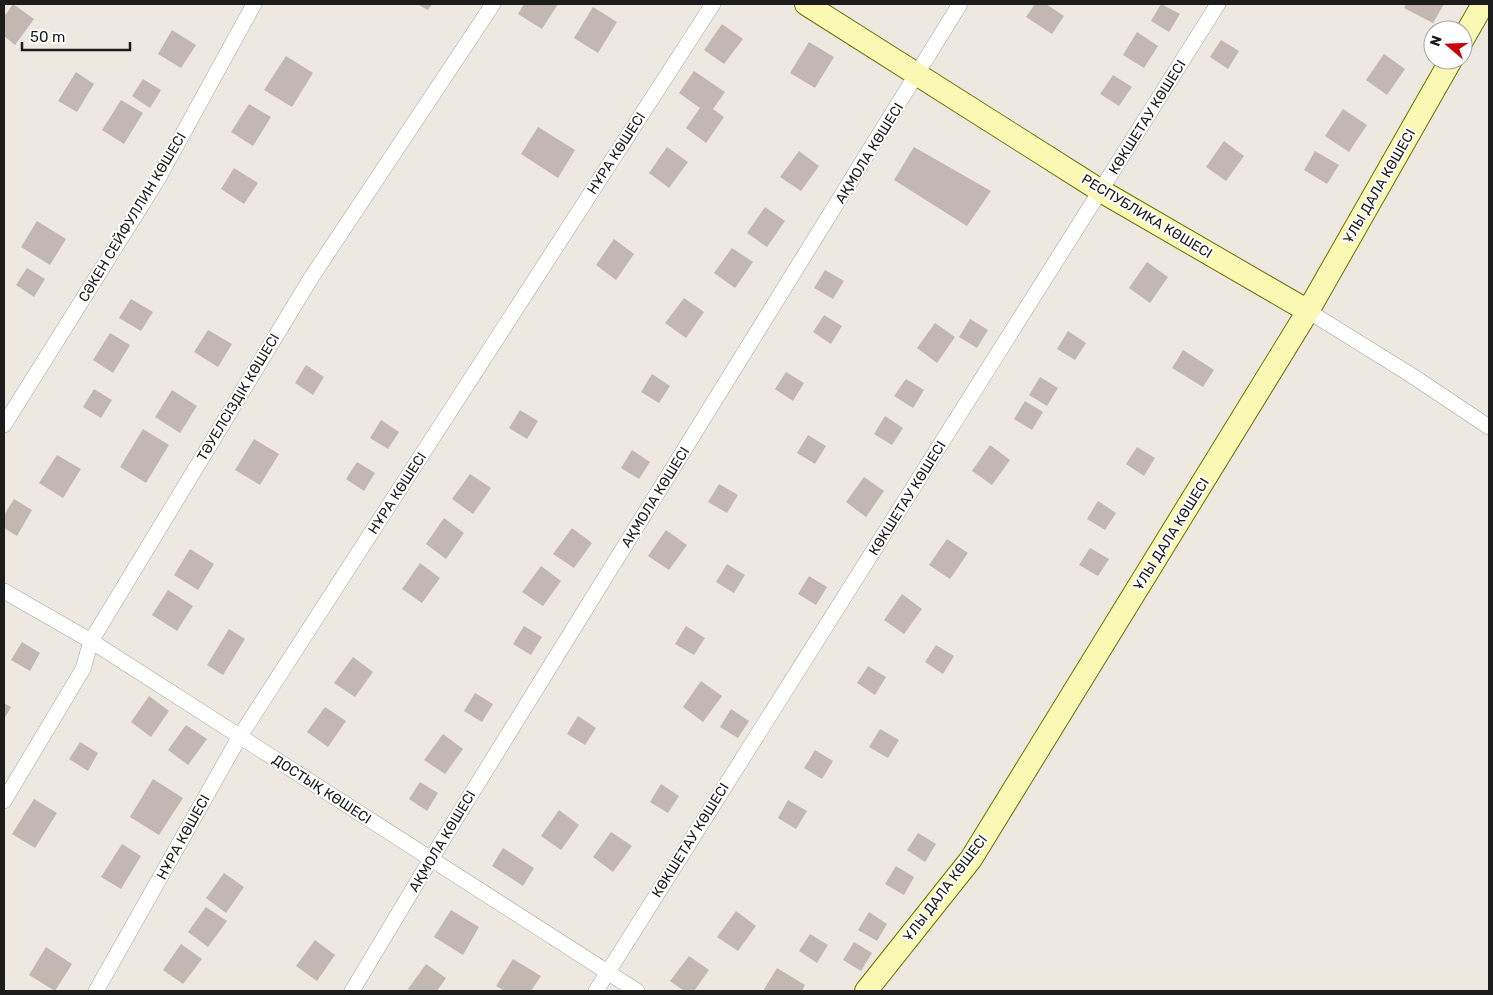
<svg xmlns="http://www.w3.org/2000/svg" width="1493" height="995" viewBox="0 0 1493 995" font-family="Rubik,sans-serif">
<rect width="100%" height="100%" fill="#ede9e1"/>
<g fill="#c2b8b1">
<polygon points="13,4 34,19 15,45 4,36 4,17"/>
<polygon points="417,4 432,4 428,10"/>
<polygon points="524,4 558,4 542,29 518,14"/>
<polygon points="1035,4 1046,4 1064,16 1052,34 1026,17"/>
<polygon points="1161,4 1180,14 1169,32 1151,21"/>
<polygon points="1406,4 1444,4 1433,23 1404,8"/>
<polygon points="593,7 617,22 598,53 574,38"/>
<polygon points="722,24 743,39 724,64 704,50"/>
<polygon points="172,30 196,45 181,68 158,54"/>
<polygon points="1137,32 1158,46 1144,68 1123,55"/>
<polygon points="1221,40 1239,51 1228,69 1210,57"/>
<polygon points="809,42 834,57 815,88 790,73"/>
<polygon points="1384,54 1405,69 1387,95 1366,80"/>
<polygon points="286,56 313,73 292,107 264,90"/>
<polygon points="694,71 725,92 713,109 724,117 706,143 686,128 700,108 679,93"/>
<polygon points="76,72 94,84 77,112 58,101"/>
<polygon points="1113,75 1132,87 1119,106 1100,94"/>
<polygon points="143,79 161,90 150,108 132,96"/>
<polygon points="121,100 143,113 124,144 102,130"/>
<polygon points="249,104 271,117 253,146 231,132"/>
<polygon points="1343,109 1367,125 1349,152 1325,136"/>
<polygon points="538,127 575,150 558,178 521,154"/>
<polygon points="1224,141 1244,156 1226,181 1206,167"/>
<polygon points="667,147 688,162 669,188 649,173"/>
<polygon points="914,147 991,191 967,226 894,180"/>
<polygon points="799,151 819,166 801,191 780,177"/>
<polygon points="1315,151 1339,165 1327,184 1304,170"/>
<polygon points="234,168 258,183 244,204 221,189"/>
<polygon points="765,207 785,221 767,247 747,233"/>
<polygon points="37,221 66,239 50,265 21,247"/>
<polygon points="614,239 634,254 616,280 596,265"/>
<polygon points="732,248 753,262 735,288 714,273"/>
<polygon points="1147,262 1168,277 1150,303 1129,288"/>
<polygon points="27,268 45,279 34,297 16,285"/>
<polygon points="825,270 844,281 833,299 814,288"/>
<polygon points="684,298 704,312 686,338 665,323"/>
<polygon points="131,299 153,312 141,331 119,318"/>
<polygon points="824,315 842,326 831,344 813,332"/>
<polygon points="970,319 988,330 977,348 959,337"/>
<polygon points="935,323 955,337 937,363 917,348"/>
<polygon points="208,330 232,344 218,367 194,352"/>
<polygon points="1068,331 1086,343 1075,360 1057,349"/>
<polygon points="110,333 130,345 113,373 93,360"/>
<polygon points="1183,350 1214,370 1203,387 1172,368"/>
<polygon points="306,365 324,377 313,395 295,383"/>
<polygon points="786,372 804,383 793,401 775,389"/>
<polygon points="652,374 670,386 659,403 641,392"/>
<polygon points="1040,377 1058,388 1047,406 1029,395"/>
<polygon points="906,379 924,390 913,408 894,396"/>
<polygon points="94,389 112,400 101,418 83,407"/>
<polygon points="172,390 197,406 180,433 155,417"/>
<polygon points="1025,401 1043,412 1032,430 1014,419"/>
<polygon points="520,410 538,421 527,439 509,428"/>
<polygon points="885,416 903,428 892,445 874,434"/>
<polygon points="381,420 399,432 388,449 370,438"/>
<polygon points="143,429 169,445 146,483 120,467"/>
<polygon points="808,435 826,446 815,464 797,453"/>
<polygon points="254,439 279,454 260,485 235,470"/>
<polygon points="990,445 1010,460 992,485 972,471"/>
<polygon points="1137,447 1155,458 1144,476 1126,464"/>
<polygon points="632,450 650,462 639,479 621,468"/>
<polygon points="57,455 81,469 63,498 39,483"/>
<polygon points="357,462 375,473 364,491 346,479"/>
<polygon points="470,474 491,488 473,514 452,499"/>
<polygon points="864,477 884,491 866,517 846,502"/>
<polygon points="719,484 738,495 727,513 708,502"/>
<polygon points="14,499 32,510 17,536 4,528 4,515"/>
<polygon points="1098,501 1116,513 1105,530 1087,519"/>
<polygon points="444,518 464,533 446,559 426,544"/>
<polygon points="572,528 592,543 574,568 553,554"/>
<polygon points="666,530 687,545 669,570 648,556"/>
<polygon points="947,539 968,553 950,579 929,565"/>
<polygon points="1090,548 1109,559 1098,576 1079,565"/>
<polygon points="190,549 214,564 198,590 174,575"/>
<polygon points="420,563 440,578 422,603 402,589"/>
<polygon points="727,564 745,575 734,593 716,582"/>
<polygon points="541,566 561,581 543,606 522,592"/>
<polygon points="809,576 827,587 816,605 798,594"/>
<polygon points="168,590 193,606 177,631 152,615"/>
<polygon points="902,594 922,609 904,634 884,620"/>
<polygon points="524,626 542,637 531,655 513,644"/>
<polygon points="686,626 705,638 694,655 675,644"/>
<polygon points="229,629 245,639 223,675 207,665"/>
<polygon points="22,642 40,653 30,671 11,660"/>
<polygon points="936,645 954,656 943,674 925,662"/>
<polygon points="353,657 373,672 355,697 334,683"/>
<polygon points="868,666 886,677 875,695 857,683"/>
<polygon points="701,681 722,696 703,722 683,707"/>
<polygon points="475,693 493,704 482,722 464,711"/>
<polygon points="149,696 169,711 151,737 131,722"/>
<polygon points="4,703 11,707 4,719"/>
<polygon points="325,707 346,721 328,747 307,732"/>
<polygon points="731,709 749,721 738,738 720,727"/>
<polygon points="578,716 596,728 585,745 567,734"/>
<polygon points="186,725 207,739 188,765 168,750"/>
<polygon points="880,729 899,740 888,758 869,747"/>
<polygon points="443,734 463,749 445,774 424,760"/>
<polygon points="80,742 98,753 88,771 69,759"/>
<polygon points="815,750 833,761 822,779 804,768"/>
<polygon points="153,779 183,798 159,835 130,817"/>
<polygon points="420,782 438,793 427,811 409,799"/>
<polygon points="661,784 679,796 668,813 650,802"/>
<polygon points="34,799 57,813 35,848 12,834"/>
<polygon points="788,800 807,811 796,829 778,818"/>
<polygon points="559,810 579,825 561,850 541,836"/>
<polygon points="611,832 632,846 613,872 593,857"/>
<polygon points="918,833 936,844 925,862 907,850"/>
<polygon points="122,844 141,856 121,889 101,877"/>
<polygon points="503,848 534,868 523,886 492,866"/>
<polygon points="896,866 914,877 904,895 885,884"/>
<polygon points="224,873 244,887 226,913 206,898"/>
<polygon points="206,907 227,921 208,947 188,932"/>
<polygon points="451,910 479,927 463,955 434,937"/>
<polygon points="736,911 756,926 738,951 717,937"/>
<polygon points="869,912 887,924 877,941 858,930"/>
<polygon points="810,934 828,945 817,963 799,951"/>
<polygon points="315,940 335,955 317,981 296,966"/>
<polygon points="854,942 872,953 861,971 843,960"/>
<polygon points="181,944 202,959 183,984 163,970"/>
<polygon points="46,947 72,964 55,991 29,975"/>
<polygon points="689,956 709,970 694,991 684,991 670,981"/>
<polygon points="513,959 541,976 531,991 505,991 496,986"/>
<polygon points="426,964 446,978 437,991 411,991 408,989"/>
<polygon points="777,968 805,985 802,991 763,991"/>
</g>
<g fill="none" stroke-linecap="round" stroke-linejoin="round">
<defs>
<g id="street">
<polyline points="1308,311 1411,375 1489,427"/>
<polyline points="4,425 158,179 254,4"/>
<polyline points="4,591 91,641 637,991"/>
<polyline points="4,801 83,669 91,641 311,278 493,4"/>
<polyline points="96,991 240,736 713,4"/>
<polyline points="352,991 431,859 960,4"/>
<polyline points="596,991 1218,4"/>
</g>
<g id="secondary">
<polyline points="806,4 1101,191 1308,311"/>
<polyline points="1463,39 1483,4"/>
<polyline points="866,991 971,859 1308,311 1451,60"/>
</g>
</defs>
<use href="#street" stroke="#a3a3a3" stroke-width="16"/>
<use href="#secondary" stroke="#6b7105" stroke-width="24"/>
<use href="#street" stroke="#fff" stroke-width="15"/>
<use href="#secondary" stroke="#f9f9b4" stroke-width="22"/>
</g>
<g text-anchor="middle" stroke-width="4" stroke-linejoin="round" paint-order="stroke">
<g font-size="14" fill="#1c1c1c" stroke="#fff">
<text transform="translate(1147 117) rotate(-58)" y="5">КӨКШЕТАУ КӨШЕСІ</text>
<text transform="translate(616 153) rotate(-57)" y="5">НҰРА КӨШЕСІ</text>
<text transform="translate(869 153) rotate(-58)" y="5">АҚМОЛА КӨШЕСІ</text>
<text transform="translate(1379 186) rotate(-60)" y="5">ҰЛЫ ДАЛА КӨШЕСІ</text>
<text transform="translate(1147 216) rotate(31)" y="5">РЕСПУБЛИКА КӨШЕСІ</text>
<text transform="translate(132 217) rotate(-59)" y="5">СӘКЕН СЕЙФУЛЛИН КӨШЕСІ</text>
<text transform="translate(238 397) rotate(-59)" y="5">ТӘУЕЛСІЗДІК КӨШЕСІ</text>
<text transform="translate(397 493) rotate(-57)" y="5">НҰРА КӨШЕСІ</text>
<text transform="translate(655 497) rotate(-58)" y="5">АҚМОЛА КӨШЕСІ</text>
<text transform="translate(907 498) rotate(-58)" y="5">КӨКШЕТАУ КӨШЕСІ</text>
<text transform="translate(1171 534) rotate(-58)" y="5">ҰЛЫ ДАЛА КӨШЕСІ</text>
<text transform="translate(322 789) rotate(33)" y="5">ДОСТЫҚ КӨШЕСІ</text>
<text transform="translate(183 837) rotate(-61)" y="5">НҰРА КӨШЕСІ</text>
<text transform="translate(690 840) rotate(-58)" y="5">КӨКШЕТАУ КӨШЕСІ</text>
<text transform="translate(442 841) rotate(-59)" y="5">АҚМОЛА КӨШЕСІ</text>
<text transform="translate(945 888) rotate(-53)" y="5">ҰЛЫ ДАЛА КӨШЕСІ</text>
</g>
</g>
<rect width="1493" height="995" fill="none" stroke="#1c1c1c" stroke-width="10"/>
<g transform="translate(1448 45) rotate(289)"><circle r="24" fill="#ffffff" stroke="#a4a4a4"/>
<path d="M0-4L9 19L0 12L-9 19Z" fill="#c7010b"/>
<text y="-8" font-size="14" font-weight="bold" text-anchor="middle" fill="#1c1c1c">N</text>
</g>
<path d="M22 42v8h108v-8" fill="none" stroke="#1c1c1c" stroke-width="2.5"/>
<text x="30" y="42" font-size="15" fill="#1c1c1c" stroke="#ffffff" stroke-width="4" paint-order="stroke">50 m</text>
</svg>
